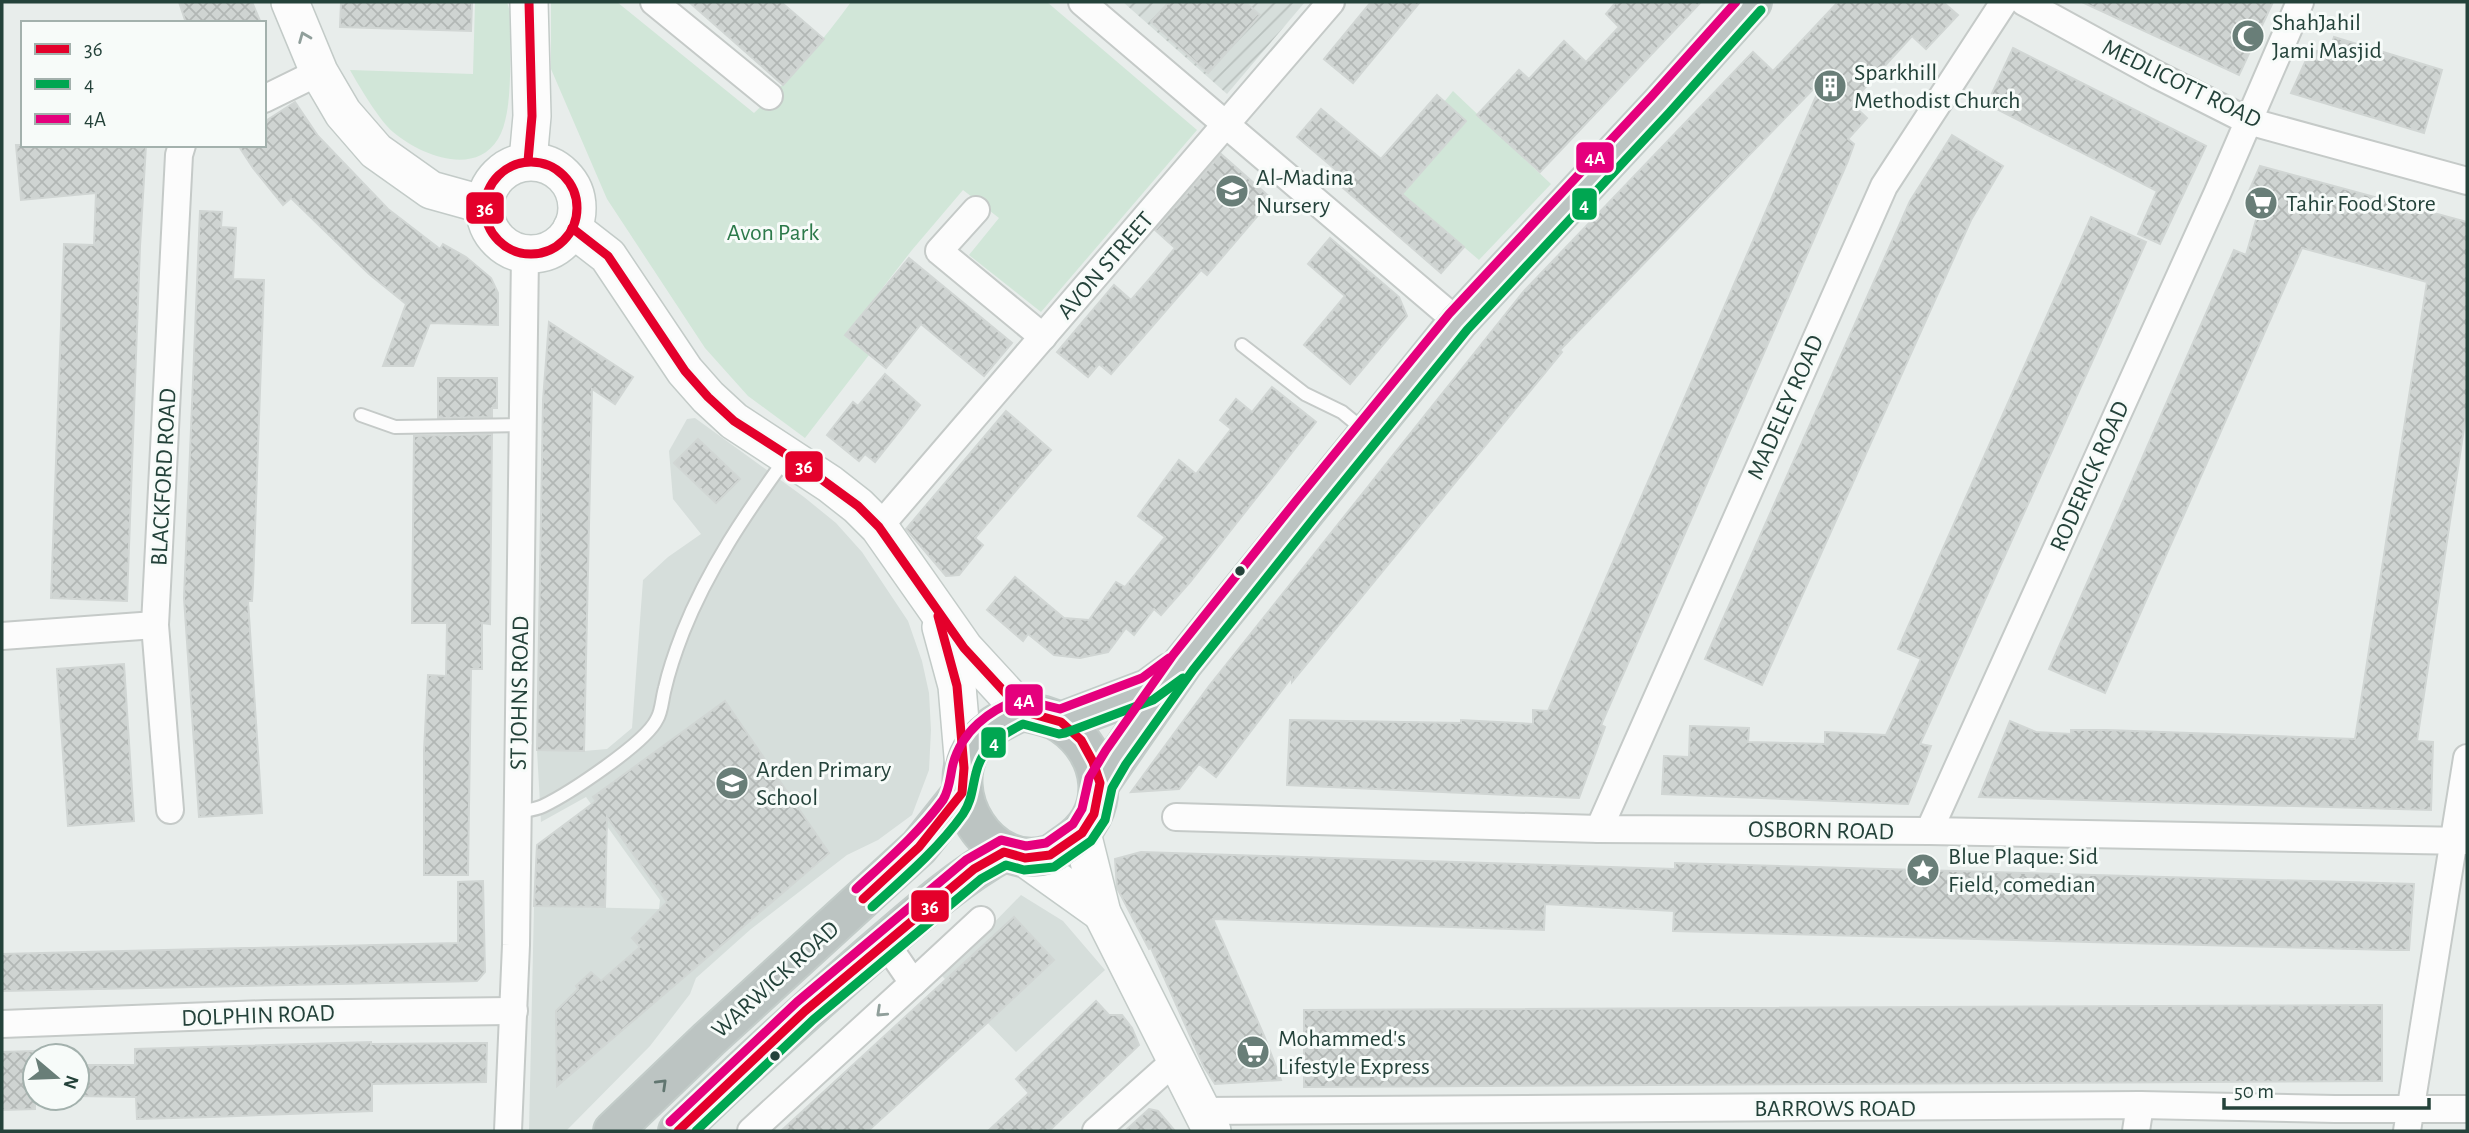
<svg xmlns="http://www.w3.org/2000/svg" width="2469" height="1133" viewBox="0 0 2469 1133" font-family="'Alegreya Sans',sans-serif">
<defs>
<pattern id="industrial-furrows" width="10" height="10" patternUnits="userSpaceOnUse" patternTransform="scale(1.75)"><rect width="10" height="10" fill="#d6dedb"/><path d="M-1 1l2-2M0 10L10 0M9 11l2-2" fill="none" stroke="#b8c0bd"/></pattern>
<pattern id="building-cross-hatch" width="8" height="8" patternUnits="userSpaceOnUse" patternTransform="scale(1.75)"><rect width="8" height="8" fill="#cfd4d2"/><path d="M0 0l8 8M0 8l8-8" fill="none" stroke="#b2b7b5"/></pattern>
</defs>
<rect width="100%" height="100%" fill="#e8edeb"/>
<g fill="#d6dedb">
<polygon points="695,418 804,497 836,523 862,552 908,621 922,661 929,693 931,730 929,770 912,815 878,840 847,855 751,929 696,978 690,994 650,1046 566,1131 529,1131 534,906 659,909 660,900 586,797 541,822 537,750 584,751 607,749 632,728 643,580 668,557 701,534 673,499 669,451 687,419"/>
<polygon points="1021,895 1063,921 1105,970 1016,1052 942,976"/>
</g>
<polygon fill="url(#industrial-furrows)" points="1123,2 1305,2 1227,94"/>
<g fill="#d1e6d8">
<path d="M475,2H507L510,12C509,45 515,112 498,139C474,178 419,154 393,132C379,120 359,86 350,70L473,74Z"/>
<path d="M551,2H617L754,113C790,79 822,42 851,2H1047L1197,130L1041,312L969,255L999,218L963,190L912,250L846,335L869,355L805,438L748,396L705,348L607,199L551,69Z"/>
<polygon points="1453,91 1551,184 1479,260 1380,175 1413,182 1466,122 1444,102"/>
</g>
<g fill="url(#building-cross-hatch)" stroke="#d1d6d4" stroke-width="2">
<polygon points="179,2 252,2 261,23 186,23"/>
<polygon points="341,2 472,2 471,31 340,27"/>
<polygon points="689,2 781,2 824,39 783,85"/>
<polygon points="1169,2 1245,2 1260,15 1208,73 1151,22"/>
<polygon points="1371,2 1420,2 1353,83 1324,59"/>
<polygon points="1616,2 1701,2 1540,172 1477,115 1519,70 1529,79 1564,41 1586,62 1619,27 1606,14"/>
<polygon points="1838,2 1943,2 1958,15 1926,49 1912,36 1851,103 1867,118 1848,139 1854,144 1848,161 1601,725 1605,727 1579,798 1287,785 1290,720 1461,723 1461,720 1533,724 1533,710 1548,711 1824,78 1560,350 1562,352 1292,682 1292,677 1216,777 1199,764 1179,789 1131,792 1209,686 1524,291 1753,52 1773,71"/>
<polygon points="2082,2 2273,2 2239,75"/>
<polygon points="2334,37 2442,70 2424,133 2291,93 2311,49 2328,55"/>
<polygon points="2013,48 2206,146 2160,244 2138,234 2157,191 1987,104"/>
<polygon points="1437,95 1466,121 1402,194 1464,247 1441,273 1343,188 1349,181 1297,137 1321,109 1381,159"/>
<polygon points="295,102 318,136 388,209 440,249 443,244 466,257 491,278 498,293 498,325 430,323 413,366 383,366 406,304 369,274 291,198 283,205 253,168 238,145 264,145 264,122"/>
<polygon points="1952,135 2003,166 1971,220 1762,685 1705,659 1910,201"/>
<polygon points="16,145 146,145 140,246 127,601 51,598 64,244 94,245 96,193 21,200"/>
<polygon points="1221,154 1272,199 1207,275 1201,270 1111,374 1099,364 1088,377 1057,352 1114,285 1131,300 1152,276 1175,248 1155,230"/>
<polygon points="2260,166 2467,222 2467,408 2417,741 2433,742 2431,810 1979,797 2010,721 2036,732 2071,734 2071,730 2106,730 2355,739 2427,282 2302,248 2105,693 2049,669 2234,250 2246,255 2260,206 2245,200"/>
<polygon points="200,211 222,212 221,227 236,228 233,279 264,280 253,584 252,601 248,601 262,813 199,817 184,598"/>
<polygon points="2091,217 2146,242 1920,744 1931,746 1908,804 1662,794 1664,756 1689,757 1690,726 1749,728 1748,742 1825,744 1825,732 1886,735 1921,659 1898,649"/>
<polygon points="1330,238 1399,297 1407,316 1350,384 1304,345 1345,296 1308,264"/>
<polygon points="909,258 1012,343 984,376 921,324 886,368 845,335"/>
<polygon points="549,322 633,377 615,404 592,389 584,751 537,750 543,400"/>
<polygon points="885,374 920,405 875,462 865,454 859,461 827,435 853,402 858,406"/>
<polygon points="438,378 497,378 497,408 492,408 492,417 438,418"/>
<polygon points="1272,387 1316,422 1190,582 1161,615 1154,609 1134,635 1126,628 1108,652 1080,658 1054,655 1028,634 1023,641 987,610 1015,577 1064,618 1089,620 1116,582 1125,587 1165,537 1138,516 1159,487 1179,460 1196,474 1231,429 1220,420 1236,399 1252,412"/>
<polygon points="1006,411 1051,450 975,538 983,545 959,575 946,576 906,529"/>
<polygon points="492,434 490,624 482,623 482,669 471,669 468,875 424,875 424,751 428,675 446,676 447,623 412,623 414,436"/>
<polygon points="698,439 740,479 716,503 674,463"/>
<polygon points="124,664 134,821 68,826 57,669"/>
<polygon points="725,701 829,853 557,1086 556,1011 578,989 576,986 591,972 601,981 640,947 632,938 667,902 607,817 605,907 534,906 537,845 596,801 593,797"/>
<polygon points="1141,852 1675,869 1675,863 2414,884 2409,950 2393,950 1673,931 1674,911 1545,904 1544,930 1213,919 1265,1038 1281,1080 1215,1084 1204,1067 1151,948 1149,949 1117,888 1115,859"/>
<polygon points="483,881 485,972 477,981 2,991 2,954 458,943 458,882"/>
<polygon points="1014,917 1054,960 986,1024 868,1131 781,1131"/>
<polygon points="1096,1001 1109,1015 1122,1015 1132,1028 1139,1045 1049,1131 988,1131 1029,1093 1016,1079"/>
<polygon points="2382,1005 2382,1081 1304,1087 1304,1010"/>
<polygon points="371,1042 371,1044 487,1043 486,1082 372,1084 372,1111 210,1117 137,1119 136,1097 77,1096 77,1065 135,1065 135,1049"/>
<polygon points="35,1051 35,1109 2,1110 2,1052"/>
<polygon points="1149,1109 1158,1111 1175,1131 1125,1131"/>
</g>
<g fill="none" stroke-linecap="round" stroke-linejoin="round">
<defs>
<g id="lane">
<polyline points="1242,345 1305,394 1342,412 1364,430"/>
<polyline points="361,415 395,427 522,425"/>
<path d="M517,812C526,810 535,810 543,806C568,794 646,743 657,719C662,711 662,698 665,688C669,670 676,650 683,632C708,569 746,513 786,458"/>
</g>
<g id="street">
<polyline points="654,2 769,96"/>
<polyline points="1082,2 1458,322"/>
<polyline points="2024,2 2159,76 2248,121 2467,181"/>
<polyline points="264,99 319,72"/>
<polyline points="976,210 939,251 1043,337"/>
<polyline points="879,527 1331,2"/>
<polyline points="2,636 155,625"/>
<polyline points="170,810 155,625 179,155 182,145"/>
<polyline points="1176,817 1599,829 1929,831 2467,841"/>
<polyline points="1599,829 1884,186 2004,2"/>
<polyline points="1929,831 2217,194 2300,2"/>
<polyline points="913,983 981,920"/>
<polyline points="2,1024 266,1014 514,1011"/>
<polyline points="1202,1111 2140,1105 2335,1109 2467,1109"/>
<polyline points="508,1131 516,945 525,254"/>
<polyline points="751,1131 913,983 885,942"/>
<polyline points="1096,1131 1177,1059"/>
<polyline points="2136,1131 2140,1105"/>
<polyline points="2407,1131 2467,758"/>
</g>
<g id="secondary">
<polyline points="290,2 319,72 343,113 376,151 431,190 485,205"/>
<polyline points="528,161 532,116 529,2"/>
<circle cx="531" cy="208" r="46"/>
<polyline points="572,228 608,256 685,371 708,397 734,421 830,484 858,506 879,527 964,648 1022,711"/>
<polyline points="941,627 957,686 964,768"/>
<polyline points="1082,833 1102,913 1212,1131"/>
<polyline points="1025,858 1102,913"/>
</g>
<g id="highway">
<path d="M1022,711C1035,714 1051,716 1062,724C1106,754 1113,813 1067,843C1061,847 1055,853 1049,855C989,874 939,792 974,744C987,727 1003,720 1022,711Z"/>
<polyline points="1061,722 1148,689 1170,673"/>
<polyline points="1100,783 1183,663 1458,322 1660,105 1752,2"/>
<polyline points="613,1131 709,1039 919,847 962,793"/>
<path d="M678,1131C741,1070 806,1011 872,953C914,917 956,879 1004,852"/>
</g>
</defs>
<use href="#lane" stroke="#c5cac8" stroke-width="16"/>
<use href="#street" stroke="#c5cac8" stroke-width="30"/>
<use href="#secondary" stroke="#c3cbc8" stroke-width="40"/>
<use href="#highway" stroke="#c3ccc9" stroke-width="42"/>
<use href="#lane" stroke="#fcfcfc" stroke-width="12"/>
<use href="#street" stroke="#fcfcfc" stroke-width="26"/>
<use href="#secondary" stroke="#fcfcfc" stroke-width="37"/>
<use href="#highway" stroke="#bcc4c2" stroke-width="38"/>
<defs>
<g id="bus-1">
<polyline points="528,161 532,116 529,2"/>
<circle cx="531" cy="208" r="46"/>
<polyline points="572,228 608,256 685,371 708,397 734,421 798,462 858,506 879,527 964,648 1022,711 1061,722 1081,740 1093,762 1100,783 1094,814 1082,833 1050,855 1025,858 1004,852 974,869 805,1011 678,1131"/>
<polyline points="863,899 919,847 962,793 964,768 957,686 938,616"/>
</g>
<g id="bus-2">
<path d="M872,907C904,878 938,849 963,814C972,801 972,788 976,773C982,747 1001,735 1023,724L1059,734L1065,733L1153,700L1183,678"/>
<polyline points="696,1131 813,1020 981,879 1006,865 1024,870 1054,867 1091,841 1105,820 1112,788 1126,764 1193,670 1315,517 1467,330 1669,113 1761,10"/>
</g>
<g id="bus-3">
<path d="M856,889C886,861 918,834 943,800C950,789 950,776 953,764C962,731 989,710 1020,699L1060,709L1142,678L1169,658"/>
<polyline points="670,1122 797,1002 966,860 1001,840 1026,846 1046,843 1073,824 1082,809 1089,778 1106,750 1173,655 1296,501 1449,314 1651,97 1736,2"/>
</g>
</defs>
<use href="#bus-1" stroke="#f7fbf9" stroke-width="14"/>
<use href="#bus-2" stroke="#f7fbf9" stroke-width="14"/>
<use href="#bus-3" stroke="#f7fbf9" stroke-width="14"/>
<use href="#bus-1" stroke="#e4002b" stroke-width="9"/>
<use href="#bus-2" stroke="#00a651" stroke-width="9"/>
<use href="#bus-3" stroke="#e5007d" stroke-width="9"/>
</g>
<defs><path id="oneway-chevron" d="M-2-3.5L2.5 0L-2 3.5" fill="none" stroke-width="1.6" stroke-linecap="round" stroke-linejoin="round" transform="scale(1.75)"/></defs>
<g stroke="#909f9b">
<use href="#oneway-chevron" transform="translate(304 37) rotate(-112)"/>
<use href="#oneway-chevron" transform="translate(881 1012) rotate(137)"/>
</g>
<use stroke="#617670" href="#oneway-chevron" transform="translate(662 1084) rotate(-44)"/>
<defs>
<symbol id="mosque-disc" viewBox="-11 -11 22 22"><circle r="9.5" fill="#697e78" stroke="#f7fbf9"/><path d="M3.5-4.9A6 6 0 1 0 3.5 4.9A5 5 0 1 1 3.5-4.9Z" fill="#fff"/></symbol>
<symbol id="building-disc" viewBox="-11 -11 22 22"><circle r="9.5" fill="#697e78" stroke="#f7fbf9"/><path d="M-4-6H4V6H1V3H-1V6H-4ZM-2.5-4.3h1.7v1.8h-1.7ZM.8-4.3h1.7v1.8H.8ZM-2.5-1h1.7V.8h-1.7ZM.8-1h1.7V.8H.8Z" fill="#fff"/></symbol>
<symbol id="school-disc" viewBox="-11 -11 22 22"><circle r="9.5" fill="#697e78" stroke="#f7fbf9"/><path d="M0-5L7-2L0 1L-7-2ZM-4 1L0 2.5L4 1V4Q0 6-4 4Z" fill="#fff"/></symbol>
<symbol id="supermarket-disc" viewBox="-11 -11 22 22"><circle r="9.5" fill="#697e78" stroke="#f7fbf9"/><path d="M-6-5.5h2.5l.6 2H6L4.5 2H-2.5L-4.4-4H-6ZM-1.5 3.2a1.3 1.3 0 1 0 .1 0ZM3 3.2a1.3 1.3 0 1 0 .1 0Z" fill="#fff"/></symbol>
<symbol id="sight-disc" viewBox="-11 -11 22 22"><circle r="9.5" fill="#697e78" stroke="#f7fbf9"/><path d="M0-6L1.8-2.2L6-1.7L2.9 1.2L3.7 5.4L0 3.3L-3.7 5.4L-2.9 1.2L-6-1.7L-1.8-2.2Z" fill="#fff"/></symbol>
</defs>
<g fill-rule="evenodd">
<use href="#mosque-disc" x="2229" y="17" width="38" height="38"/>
<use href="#building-disc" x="1811" y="67" width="38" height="38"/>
<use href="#school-disc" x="1213" y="172" width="38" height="38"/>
<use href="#supermarket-disc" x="2242" y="184" width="38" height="38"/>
<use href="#school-disc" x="713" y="764" width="38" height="38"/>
<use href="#sight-disc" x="1904" y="851" width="38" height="38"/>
<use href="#supermarket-disc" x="1234" y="1033" width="38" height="38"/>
</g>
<g fill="#24423a" stroke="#f7fbf9" stroke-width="2.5">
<circle cx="1240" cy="571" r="6"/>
<circle cx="775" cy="1056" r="6"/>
</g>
<g text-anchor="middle" stroke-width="6" stroke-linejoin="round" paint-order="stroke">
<g font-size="24" fill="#24423a" stroke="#f7fbf9" text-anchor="start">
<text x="2272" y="30">ShahJahil<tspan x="2272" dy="28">Jami Masjid</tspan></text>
<text x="1854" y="80">Sparkhill<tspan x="1854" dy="28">Methodist Church</tspan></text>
<text x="1256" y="185">Al-Madina<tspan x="1256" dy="28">Nursery</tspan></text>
<text x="2286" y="211">Tahir Food Store</text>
<text x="756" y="777">Arden Primary<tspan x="756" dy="28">School</tspan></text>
<text x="1948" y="864">Blue Plaque: Sid<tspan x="1948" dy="28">Field, comedian</tspan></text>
<text x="1278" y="1046">Mohammed's<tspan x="1278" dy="28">Lifestyle Express</tspan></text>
</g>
<g font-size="24" fill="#24423a" stroke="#f7fbf9">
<text transform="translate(2182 83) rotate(26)" y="8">MEDLICOTT ROAD</text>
<text transform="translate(1105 265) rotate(-49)" y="8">AVON STREET</text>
<text transform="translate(1785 407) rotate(-66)" y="8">MADELEY ROAD</text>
<text transform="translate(2089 476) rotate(-66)" y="8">RODERICK ROAD</text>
<text transform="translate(163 477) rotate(-87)" y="8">BLACKFORD ROAD</text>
<text transform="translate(519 693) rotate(-89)" y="8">ST JOHNS ROAD</text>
<text transform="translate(1821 830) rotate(1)" y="8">OSBORN ROAD</text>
<text transform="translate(775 979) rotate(-42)" y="8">WARWICK ROAD</text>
<text transform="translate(258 1015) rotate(-2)" y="8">DOLPHIN ROAD</text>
<text x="1835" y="1116">BARROWS ROAD</text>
</g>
<g font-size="24" fill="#2d7a4b" stroke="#f7fbf9">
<text x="773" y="240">Avon Park</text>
</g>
</g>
<g stroke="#f7fbf9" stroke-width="2.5">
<rect x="1575" y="141" width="40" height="33" rx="7" fill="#e5007d"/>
<rect x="1571" y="187" width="27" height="34" rx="7" fill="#00a651"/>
<rect x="465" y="191" width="40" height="34" rx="7" fill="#e4002b"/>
<rect x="784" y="450" width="40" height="33" rx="7" fill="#e4002b"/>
<rect x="1004" y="683" width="40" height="34" rx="7" fill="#e5007d"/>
<rect x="980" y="726" width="27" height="33" rx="7" fill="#00a651"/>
<rect x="910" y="889" width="40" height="34" rx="7" fill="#e4002b"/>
</g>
<g font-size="19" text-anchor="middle" font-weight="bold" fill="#fff">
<text x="1595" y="164">4A</text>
<text x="1584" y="211">4</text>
<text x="485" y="215">36</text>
<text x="804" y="473">36</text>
<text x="1024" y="707">4A</text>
<text x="994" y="749">4</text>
<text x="930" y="913">36</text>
</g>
<rect width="2469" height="1133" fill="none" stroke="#24423a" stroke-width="7"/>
<rect x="21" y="21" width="245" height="126" fill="#f7fbf9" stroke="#a3b1ad" stroke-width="2"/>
<rect x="35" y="44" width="35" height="10" fill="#e4002b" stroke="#a3b1ad" stroke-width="2"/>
<text x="84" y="56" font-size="21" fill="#24423a">36</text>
<rect x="35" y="79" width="35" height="10" fill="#00a651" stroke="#a3b1ad" stroke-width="2"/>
<text x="84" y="91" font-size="21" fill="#24423a">4</text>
<rect x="35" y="114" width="35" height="10" fill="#e5007d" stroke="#a3b1ad" stroke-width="2"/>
<text x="84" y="126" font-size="21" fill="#24423a">4A</text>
<g transform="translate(56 1077) rotate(109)"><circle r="33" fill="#f7fbf9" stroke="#a3b1ad" stroke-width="2"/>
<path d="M0-5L12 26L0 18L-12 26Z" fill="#697e78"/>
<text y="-10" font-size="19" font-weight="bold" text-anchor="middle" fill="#24423a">N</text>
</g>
<path d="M2224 1098v10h205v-10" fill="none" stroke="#24423a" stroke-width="3.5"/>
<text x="2234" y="1098" font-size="21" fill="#24423a" stroke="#f7fbf9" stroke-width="5" paint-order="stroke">50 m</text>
</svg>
